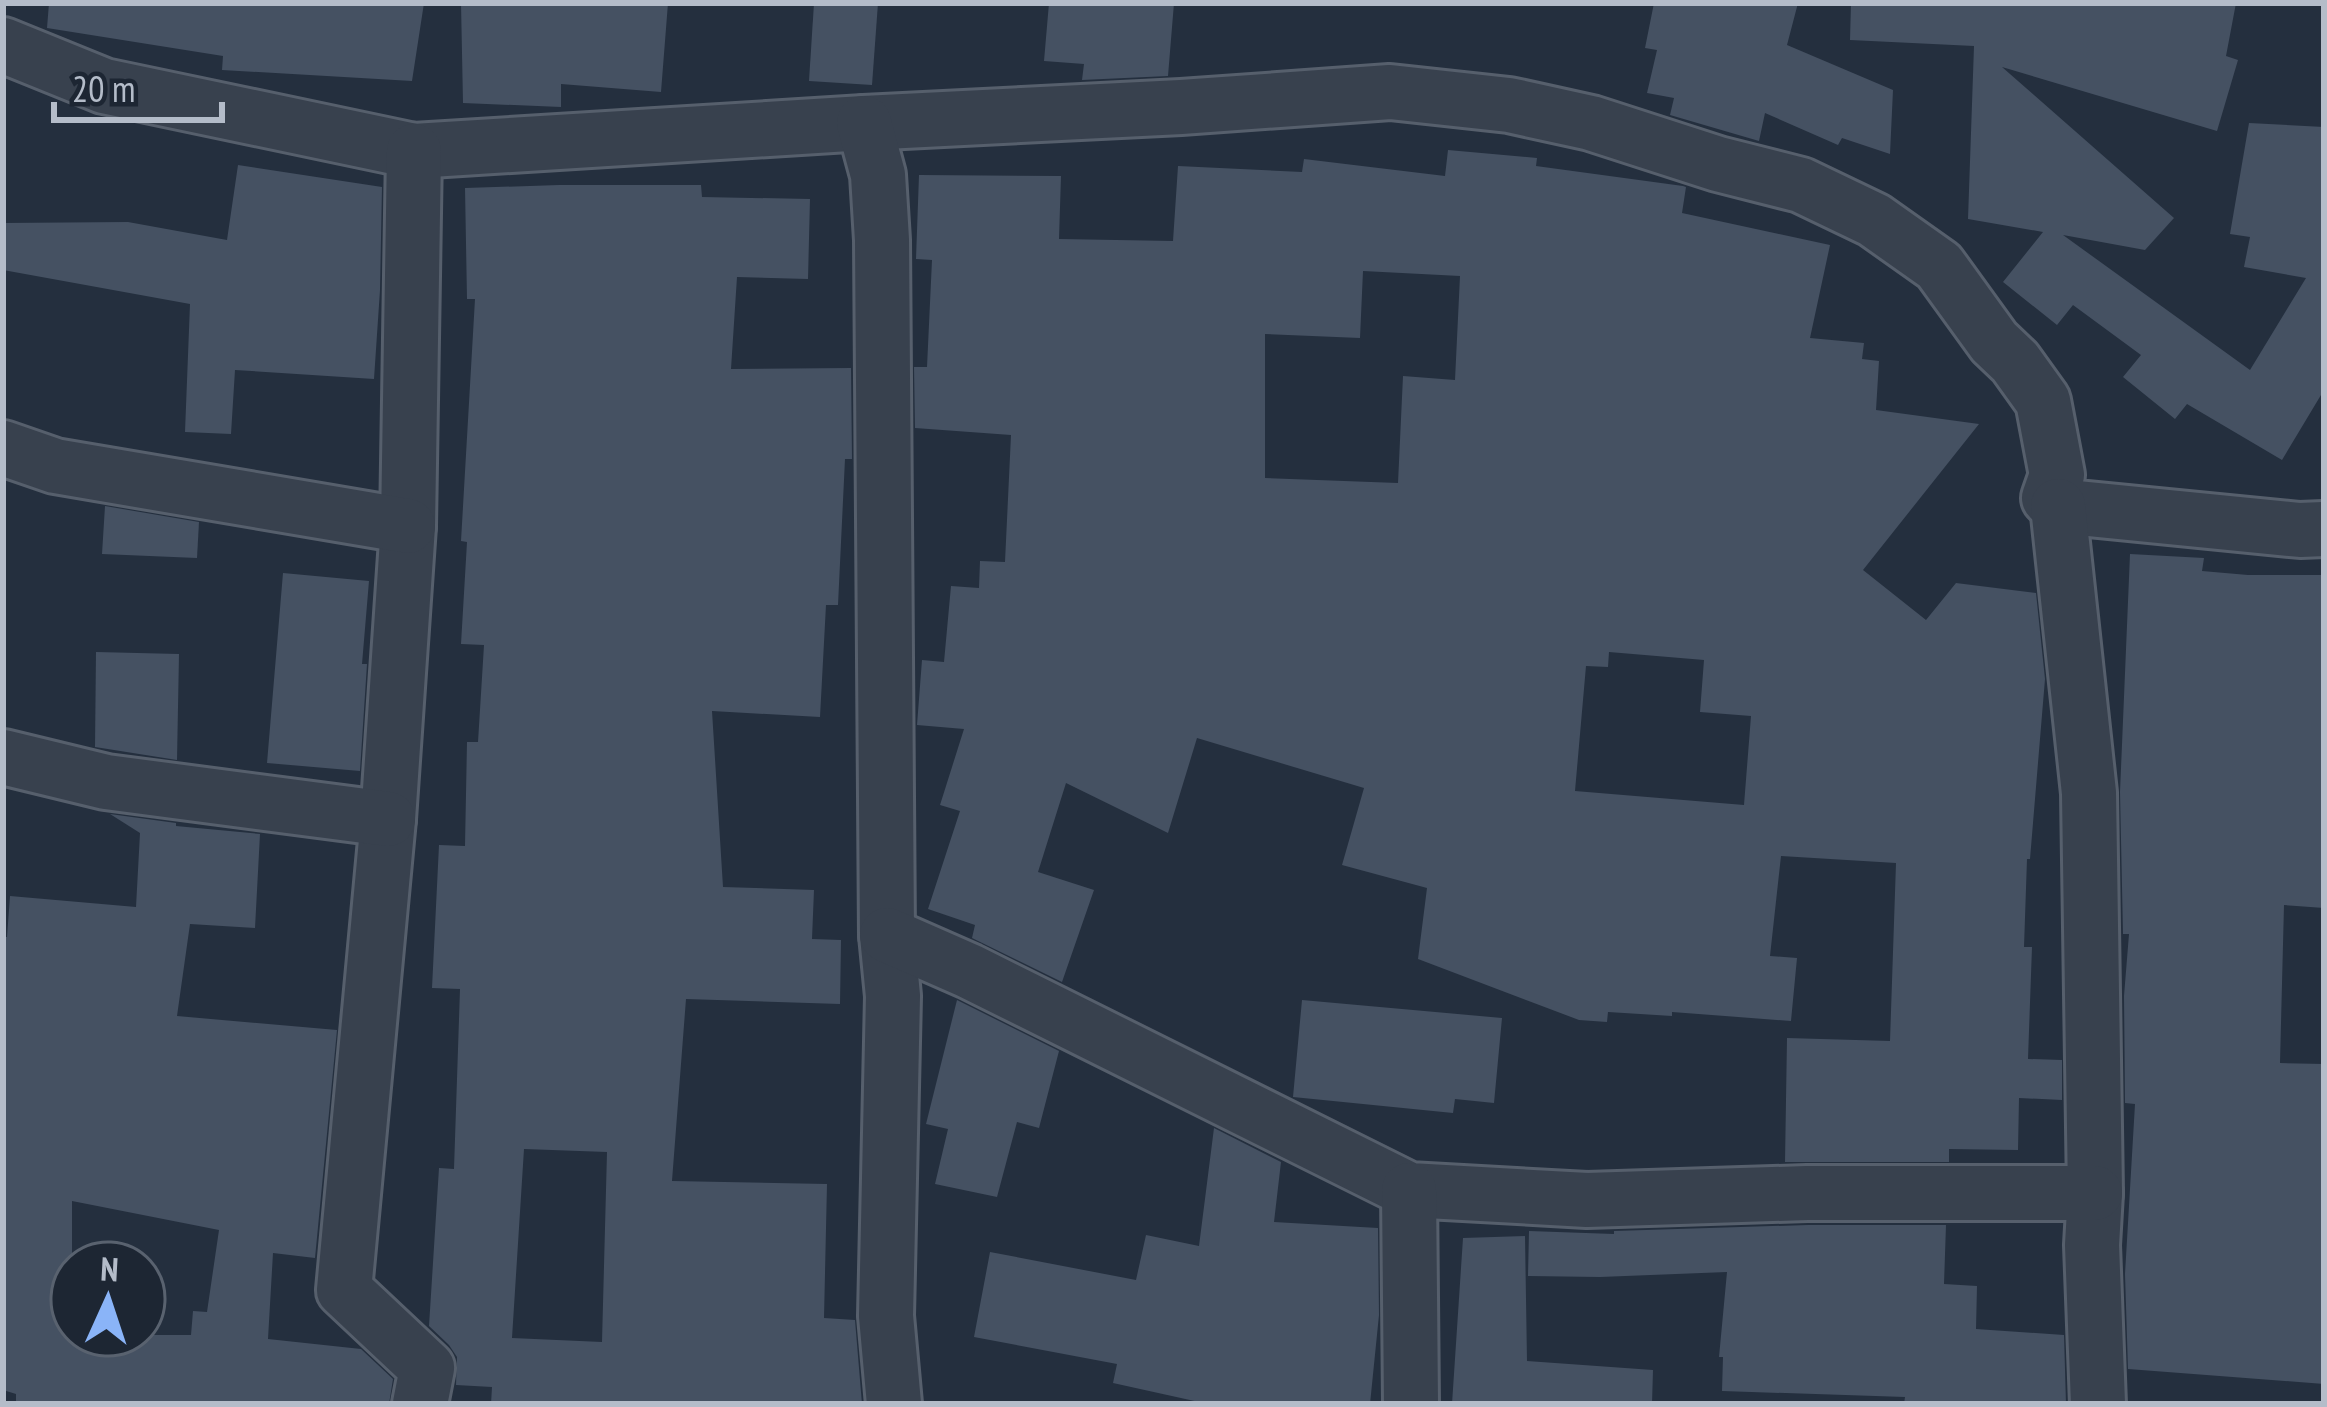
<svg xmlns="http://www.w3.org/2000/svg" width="2327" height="1407" viewBox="0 0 2327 1407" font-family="'PT Sans Narrow',sans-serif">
<rect width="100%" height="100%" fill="#242f3e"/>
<g fill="#455162" fill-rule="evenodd">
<polygon points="49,3 424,3 412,81 222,70 223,56 47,28"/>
<polygon points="461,3 668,3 661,92 561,84 561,107 463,103"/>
<polygon points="814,3 878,3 872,85 809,81"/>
<polygon points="1049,3 1174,3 1168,76 1082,80 1084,64 1044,61"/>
<polygon points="1654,3 1798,3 1787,45 1893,90 1890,154 1842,138 1838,145 1765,113 1759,141 1670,115 1674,98 1647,93 1657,50 1645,48"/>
<polygon points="1851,3 2236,3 2226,56 2238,60 2217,131 2002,67 2174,218 2145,250 2063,235 2250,370 2306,278 2244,267 2250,237 2230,234 2249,123 2324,127 2324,390 2282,460 2187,404 2175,419 2123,377 2141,355 2073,305 2057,325 2003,282 2043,232 1968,219 1974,46 1850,40"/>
<path d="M1448,150L1537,158L1536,166L1683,186L1686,187L1682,213L1830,245L1810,338L1864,343L1862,359L1879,361L1876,410L1979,424L1863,570L1926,620L1956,583L2036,593L2045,679L2030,859H2027L2024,947H2032L2028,1059L2062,1060V1100L2019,1098L2018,1150L1949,1149V1162H1785L1787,1038L1890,1041L1896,863L1781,856L1770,956L1797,958L1791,1021L1672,1012V1016L1608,1012L1607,1022L1579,1020L1418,959L1427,888L1342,865L1364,788L1197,738L1168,833L1066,783L1038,872L1094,890L1062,982L972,938L975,925L928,909L960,811L940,805L964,729L917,725L922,660L944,662L951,586L979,588L980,561L1005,562L1011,435L915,428L914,367H927L932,260L916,259L919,175L1061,176L1059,239L1173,241L1178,166L1302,172L1304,159L1445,176ZM1363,271L1460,276L1455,380L1403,376L1398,483L1265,478V334L1360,338ZM1609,652L1704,660L1700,712L1751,716L1744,805L1575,791L1586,666L1608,667Z"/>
<polygon points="238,165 382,187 380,290 374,379 235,370 231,434 185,432 190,304 3,270 3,223 128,222 227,240"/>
<path d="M559,185H701L702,197L810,199L808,279L737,277L731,369L851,368L852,459H845L838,605H826L820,717L712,711L723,887L814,890L812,939L841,940L840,1004L686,999L672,1181L827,1184L824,1318L855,1320L862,1404H491L492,1387L456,1385L457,1357L449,1345L429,1326L439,1168L454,1169L460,989L432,988L439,845L465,846L467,742H478L484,645L461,644L467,542L461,541L475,299H467L465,188ZM524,1149L607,1152L602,1342L512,1338Z"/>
<polygon points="105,506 199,522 197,558 102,554"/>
<polygon points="2130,554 2204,558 2202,571 2248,575 2324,575 2324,908 2284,905 2280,1063 2324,1064 2324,1384 2128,1369 2125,1274 2135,1104 2125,1103 2124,996 2129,934 2123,934 2120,792"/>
<polygon points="283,573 369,581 362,664 367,664 360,771 267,763"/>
<polygon points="96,652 179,654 177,760 95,747"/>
<path d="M110,814L176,823V826L260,834L255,928L190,924L177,1016L337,1030L315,1258L273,1253L268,1339L361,1349L393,1379L389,1404H16V1394L3,1390V937H7L10,896L136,907L140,833ZM72,1201L219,1230L207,1312L193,1311L191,1335H72Z"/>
<polygon points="957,1000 1059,1051 1039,1128 1017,1122 997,1197 935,1184 948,1129 926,1124"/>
<polygon points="1302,1000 1502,1018 1494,1103 1455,1099 1453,1113 1293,1097"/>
<polygon points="1214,1128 1281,1162 1274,1222 1378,1228 1379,1315 1370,1404 1208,1404 1113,1383 1117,1364 974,1337 990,1252 1136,1280 1146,1235 1199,1246"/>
<polygon points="1808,1225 1946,1225 1944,1284 1977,1286 1976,1329 2064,1335 2066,1404 1904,1404 1905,1397 1722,1391 1723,1357 1719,1357 1727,1272 1600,1277 1528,1276 1529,1231 1614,1234 1614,1231"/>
<polygon points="1525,1236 1527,1361 1653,1370 1652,1404 1452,1404 1463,1238"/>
</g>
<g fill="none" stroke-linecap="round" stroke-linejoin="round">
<defs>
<g id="minor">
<polyline points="3,45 104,86 414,151 864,123 1181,107 1390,92 1509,105 1591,123 1718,164 1801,185 1874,220 1939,266 1994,342 2015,362 2043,401 2057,475 2049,498 2058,506 2300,530 2324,529"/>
<polyline points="864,123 878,175 882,240 887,935 893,996 886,1316 894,1404"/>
<polyline points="414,151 408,526 388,819 344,1290 427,1368 420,1404"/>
<polyline points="3,448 55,466 408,526"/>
<polyline points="2058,506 2089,793 2095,1193 2092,1245 2098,1404"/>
<polyline points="3,757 106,782 388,819"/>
<polyline points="887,935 969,971 1409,1190 1587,1200 1807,1193 2095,1193"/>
<polyline points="1409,1190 1411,1404"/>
</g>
</defs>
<use href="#minor" stroke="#565f6c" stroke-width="60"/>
<use href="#minor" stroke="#38414e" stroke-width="54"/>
</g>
<rect width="2327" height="1407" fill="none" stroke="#b4bcc9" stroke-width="12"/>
<g transform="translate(108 1299) rotate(3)"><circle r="57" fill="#1d2633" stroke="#59626f" stroke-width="3"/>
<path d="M0-9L21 45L0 30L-21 45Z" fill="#8ab4f8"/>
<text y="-18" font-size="33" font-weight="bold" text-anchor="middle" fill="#b4bcc9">N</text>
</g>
<path d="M54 102v18h168v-18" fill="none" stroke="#b4bcc9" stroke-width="6"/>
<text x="72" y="102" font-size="36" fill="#b4bcc9" stroke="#1d2633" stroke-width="9" paint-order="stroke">20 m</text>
</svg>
